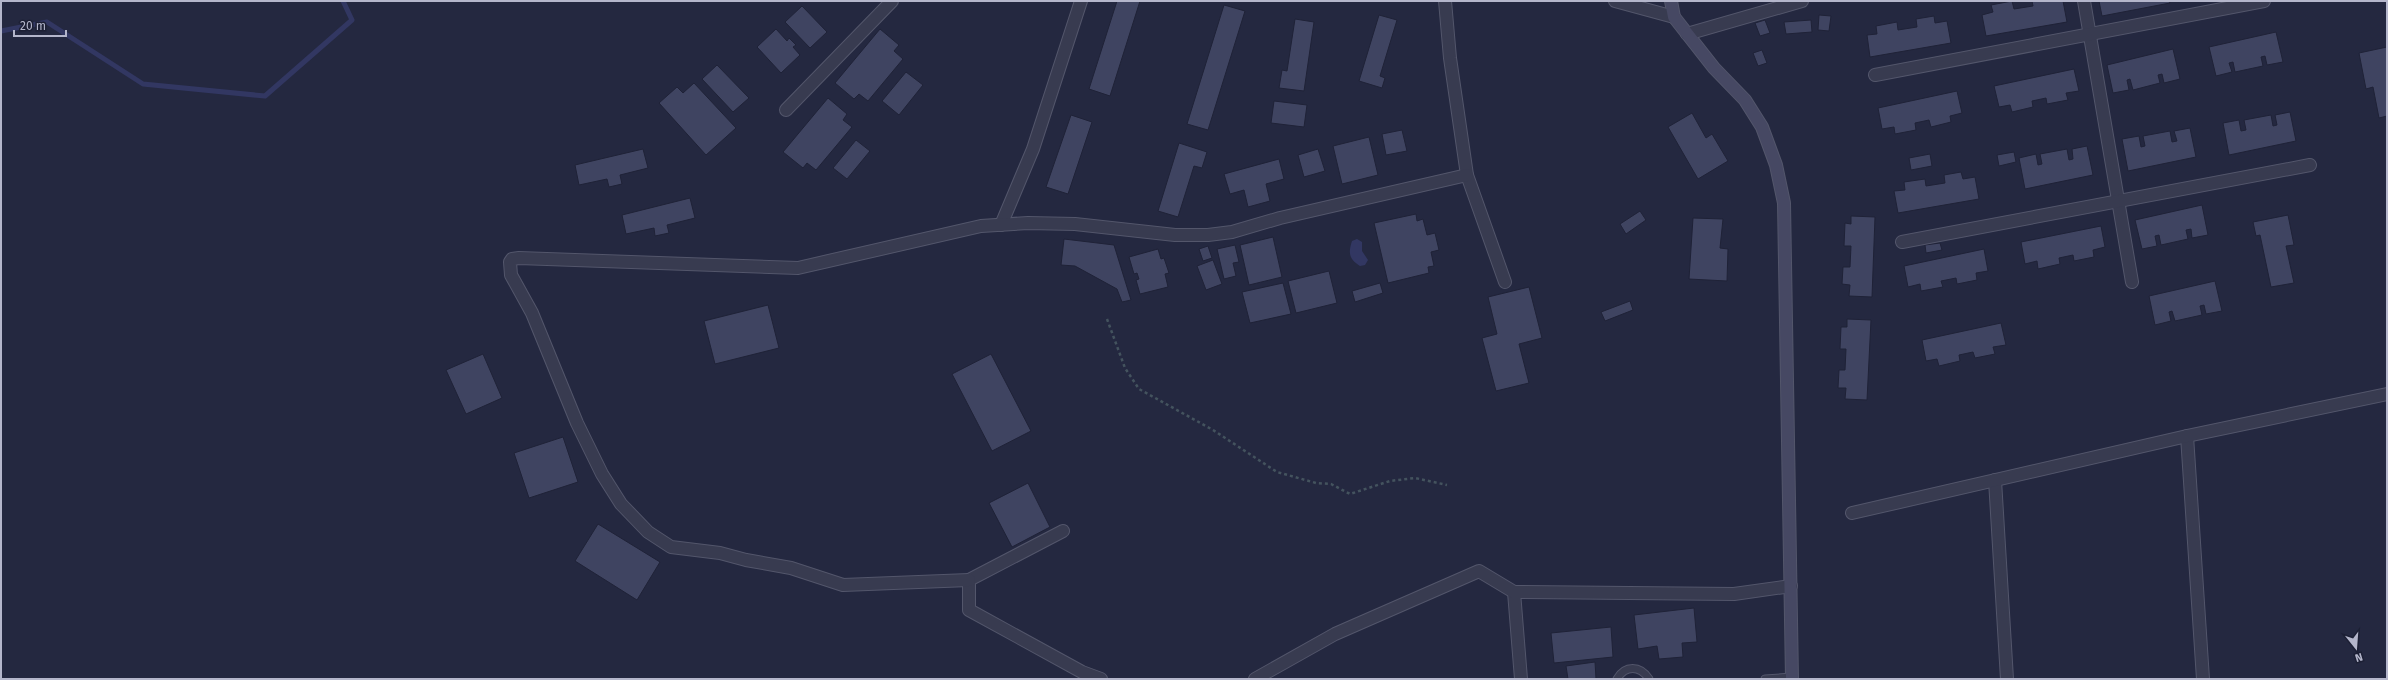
<svg xmlns="http://www.w3.org/2000/svg" width="2388" height="680" viewBox="0 0 2388 680" font-family="'Fira Sans',sans-serif">
<rect width="100%" height="100%" fill="#242840"/>
<path fill="#323762" d="M1357,239L1362,242V251L1368,260L1365,265L1360,266C1349,259 1348,253 1352,241Z"/>
<g fill="none" stroke-linecap="round" stroke-linejoin="round">
<polyline stroke="#323762" stroke-width="5" points="1,31 47,22 143,84 265,96 352,20 343,1"/>
</g>
<g fill="#3f4461" stroke="#1f2237">
<polygon points="1117,1 1140,1 1110,96 1089,89"/>
<polygon points="2012,1 2014,9 2033,6 2032,1 2063,1 2067,22 1986,36 1982,15 1993,12 1991,5"/>
<polygon points="2099,1 2169,1 2170,3 2102,16"/>
<polygon points="1224,5 1245,11 1208,130 1187,124"/>
<polygon points="802,6 827,32 810,48 785,22"/>
<polygon points="1379,15 1397,20 1380,76 1385,78 1382,88 1359,81"/>
<polygon points="1819,15 1831,16 1829,31 1818,30"/>
<polygon points="1934,16 1935,23 1947,21 1951,43 1870,57 1867,35 1877,34 1876,26 1897,22 1898,30 1917,27 1916,19"/>
<polygon points="1295,19 1314,22 1304,91 1279,88 1282,70 1287,71"/>
<polygon points="1765,20 1770,33 1760,36 1755,23"/>
<polygon points="1811,20 1812,32 1786,34 1784,22"/>
<polygon points="776,29 787,41 789,38 796,45 793,47 800,55 781,73 757,47"/>
<polygon points="880,29 899,45 894,51 903,59 868,101 859,94 854,99 835,83"/>
<polygon points="2276,32 2283,62 2267,65 2265,56 2261,57 2263,66 2235,72 2233,62 2229,63 2232,72 2216,76 2209,47"/>
<polygon points="2387,47 2387,116 2379,118 2373,87 2366,89 2359,53"/>
<polygon points="2173,49 2180,79 2164,83 2162,74 2158,75 2160,83 2133,90 2130,79 2127,80 2129,90 2113,93 2107,65"/>
<polygon points="1762,50 1767,63 1758,66 1753,53"/>
<polygon points="717,65 749,98 733,112 702,79"/>
<polygon points="2074,69 2079,91 2066,93 2068,100 2047,104 2046,98 2032,101 2033,107 2012,112 2010,105 1999,107 1994,86"/>
<polygon points="906,72 923,85 899,115 882,101"/>
<polygon points="694,83 736,128 706,155 659,103 677,87 683,93"/>
<polygon points="1957,91 1962,113 1950,116 1951,122 1931,127 1929,120 1915,123 1916,130 1895,134 1894,127 1882,129 1878,108"/>
<polygon points="828,98 847,114 843,120 852,127 816,170 807,163 803,168 783,152"/>
<polygon points="1274,101 1307,105 1304,127 1271,123"/>
<polygon points="2290,112 2296,141 2229,155 2223,123 2239,120 2241,131 2246,130 2244,120 2271,115 2273,126 2277,125 2275,115"/>
<polygon points="1692,113 1706,138 1712,134 1728,161 1698,179 1668,127"/>
<polygon points="1071,115 1092,122 1068,194 1046,187"/>
<polygon points="2190,128 2196,157 2128,171 2122,139 2139,136 2141,147 2145,146 2143,136 2170,131 2172,142 2177,141 2174,131"/>
<polygon points="1402,130 1407,151 1386,155 1382,134"/>
<polygon points="1369,137 1378,175 1342,184 1333,146"/>
<polygon points="856,140 870,151 847,179 833,168"/>
<polygon points="1179,143 1207,152 1202,168 1194,166 1178,217 1158,211"/>
<polygon points="2087,146 2093,175 2025,189 2019,158 2036,154 2038,165 2042,164 2040,154 2067,149 2069,160 2073,159 2072,149"/>
<polygon points="643,149 648,168 620,175 622,184 609,187 607,179 579,185 575,165"/>
<polygon points="1318,149 1325,171 1304,177 1298,155"/>
<polygon points="2014,152 2016,162 1999,166 1997,155"/>
<polygon points="1930,154 1932,166 1911,170 1909,158"/>
<polygon points="1279,159 1284,179 1266,184 1270,201 1248,207 1244,190 1230,194 1224,174"/>
<polygon points="1961,172 1963,179 1975,177 1979,199 1898,213 1894,191 1905,190 1904,182 1925,179 1926,186 1945,183 1944,175"/>
<polygon points="690,198 695,218 667,225 669,233 655,236 654,228 626,234 622,215"/>
<polygon points="2202,205 2208,235 2192,238 2191,229 2186,230 2188,239 2161,245 2159,235 2155,236 2157,246 2142,249 2135,220"/>
<polygon points="1640,211 1646,220 1626,234 1620,224"/>
<polygon points="1416,214 1417,221 1423,219 1427,235 1435,233 1439,250 1431,252 1434,266 1428,267 1429,273 1388,283 1374,223"/>
<polygon points="2288,215 2294,245 2286,246 2294,283 2271,287 2260,235 2256,236 2253,222"/>
<polygon points="1851,216 1875,217 1872,297 1849,296 1850,285 1842,284 1843,267 1850,267 1851,246 1844,246 1845,223 1851,224"/>
<polygon points="1693,218 1723,219 1720,248 1728,249 1727,281 1689,279"/>
<polygon points="2101,226 2105,247 2093,250 2094,257 2074,261 2073,255 2059,258 2060,264 2038,269 2037,261 2025,264 2021,242"/>
<polygon points="1273,237 1282,277 1249,285 1240,245"/>
<polygon points="1064,239 1114,245 1131,300 1122,302 1117,289 1075,266 1061,265"/>
<polygon points="1940,243 1942,250 1926,253 1925,245"/>
<polygon points="1235,245 1239,262 1233,263 1236,276 1224,279 1217,249"/>
<polygon points="1208,246 1212,258 1203,261 1199,249"/>
<polygon points="1158,249 1161,259 1164,258 1169,273 1165,274 1168,287 1140,294 1136,280 1139,279 1137,273 1134,274 1129,257"/>
<polygon points="1984,249 1988,271 1976,273 1977,280 1957,284 1956,278 1941,281 1943,287 1921,291 1920,284 1908,287 1904,266"/>
<polygon points="1213,260 1222,284 1206,290 1197,266"/>
<polygon points="1329,271 1337,303 1296,313 1288,281"/>
<polygon points="2215,281 2222,311 2206,314 2204,305 2200,306 2202,315 2175,321 2172,311 2169,312 2171,321 2155,325 2149,296"/>
<polygon points="1283,283 1291,314 1250,323 1242,292"/>
<polygon points="1380,283 1383,293 1355,302 1352,291"/>
<polygon points="1529,287 1542,338 1519,344 1529,383 1496,391 1482,338 1497,334 1488,297"/>
<polygon points="1630,301 1633,310 1605,321 1601,312"/>
<polygon points="768,305 779,348 715,364 704,321"/>
<polygon points="1847,319 1871,320 1867,400 1845,399 1846,388 1838,388 1839,370 1845,370 1846,349 1840,349 1841,327 1847,327"/>
<polygon points="2001,323 2006,345 1993,347 1995,354 1975,358 1973,352 1959,355 1960,361 1939,366 1937,359 1926,361 1922,340"/>
<polygon points="483,354 502,398 466,414 446,370"/>
<polygon points="991,354 1031,431 992,451 952,374"/>
<polygon points="563,437 578,482 529,498 514,453"/>
<polygon points="1028,483 1050,527 1012,547 989,503"/>
<polygon points="598,524 660,562 637,600 575,561"/>
<polygon points="1694,608 1697,642 1682,643 1683,657 1659,659 1657,646 1638,649 1634,615"/>
<polygon points="1611,627 1613,657 1554,663 1551,633"/>
<polygon points="1595,662 1596,679 1568,679 1566,666"/>
</g>
<g fill="none" stroke-linecap="round" stroke-linejoin="round">
<defs>
<g id="lane">
<path d="M1617,679C1625,665 1640,665 1649,679"/>
<polyline points="1765,679 1792,677"/>
</g>
<g id="street">
<polyline points="1445,1 1450,58 1467,175 1505,282"/>
<polyline points="1615,1 1674,17"/>
<polyline points="2084,1 2132,282"/>
<polyline points="1687,34 1802,1"/>
<polyline points="1875,75 2264,1"/>
<polyline points="786,110 892,1"/>
<polyline points="1001,225 1033,149 1081,1"/>
<polyline points="1902,242 2310,165"/>
<polyline points="2187,436 2203,679"/>
<polyline points="1995,480 2007,679"/>
<polyline points="1852,513 2187,436 2387,394"/>
<polyline points="1063,531 969,580 969,610 1082,672 1101,679"/>
<polyline points="969,580 843,585 791,568 746,560 720,553 671,547 648,532 621,504 602,474 577,423 532,313 511,275 510,262 512,259 519,258 798,268 981,226 1028,223 1075,224 1175,235 1208,235 1232,232 1280,218 1467,175"/>
<polyline points="1514,592 1521,679"/>
<polyline points="1255,679 1335,634 1479,571 1514,592 1734,594 1791,586"/>
</g>
<polyline id="secondary" points="1671,1 1674,17 1714,68 1745,100 1762,127 1776,165 1784,203 1792,679"/>
</defs>
<use href="#lane" stroke="#53566b" stroke-width="9"/>
<use href="#street" stroke="#53566b" stroke-width="14"/>
<use href="#secondary" stroke="#53566b" stroke-width="14"/>
<polyline stroke="#44535e" stroke-width="2.5" stroke-dasharray="3 3" stroke-linecap="butt" points="1107,319 1125,368 1139,389 1213,430 1277,472 1316,483 1331,484 1350,494 1390,481 1415,478 1447,485"/>
<use href="#lane" stroke="#383b50" stroke-width="7"/>
<use href="#street" stroke="#383b50" stroke-width="12"/>
<use href="#secondary" stroke="#464863" stroke-width="12"/>
</g>
<rect width="2388" height="680" fill="none" stroke="#b4b6cb" stroke-width="4"/>
<g transform="translate(2356 648) rotate(163)" stroke="#1d2035" stroke-width="3" paint-order="stroke">
<path d="M0-3L7 15L0 10L-7 15Z" fill="#b4b6cb"/>
<text y="-6" font-size="11" font-weight="bold" text-anchor="middle" fill="#b4b6cb">N</text>
</g>
<path d="M14 30v6h52v-6" fill="none" stroke="#b4b6cb" stroke-width="2"/>
<text x="20" y="30" font-size="12" fill="#b4b6cb" stroke="#1d2035" stroke-width="3" paint-order="stroke">20 m</text>
</svg>
